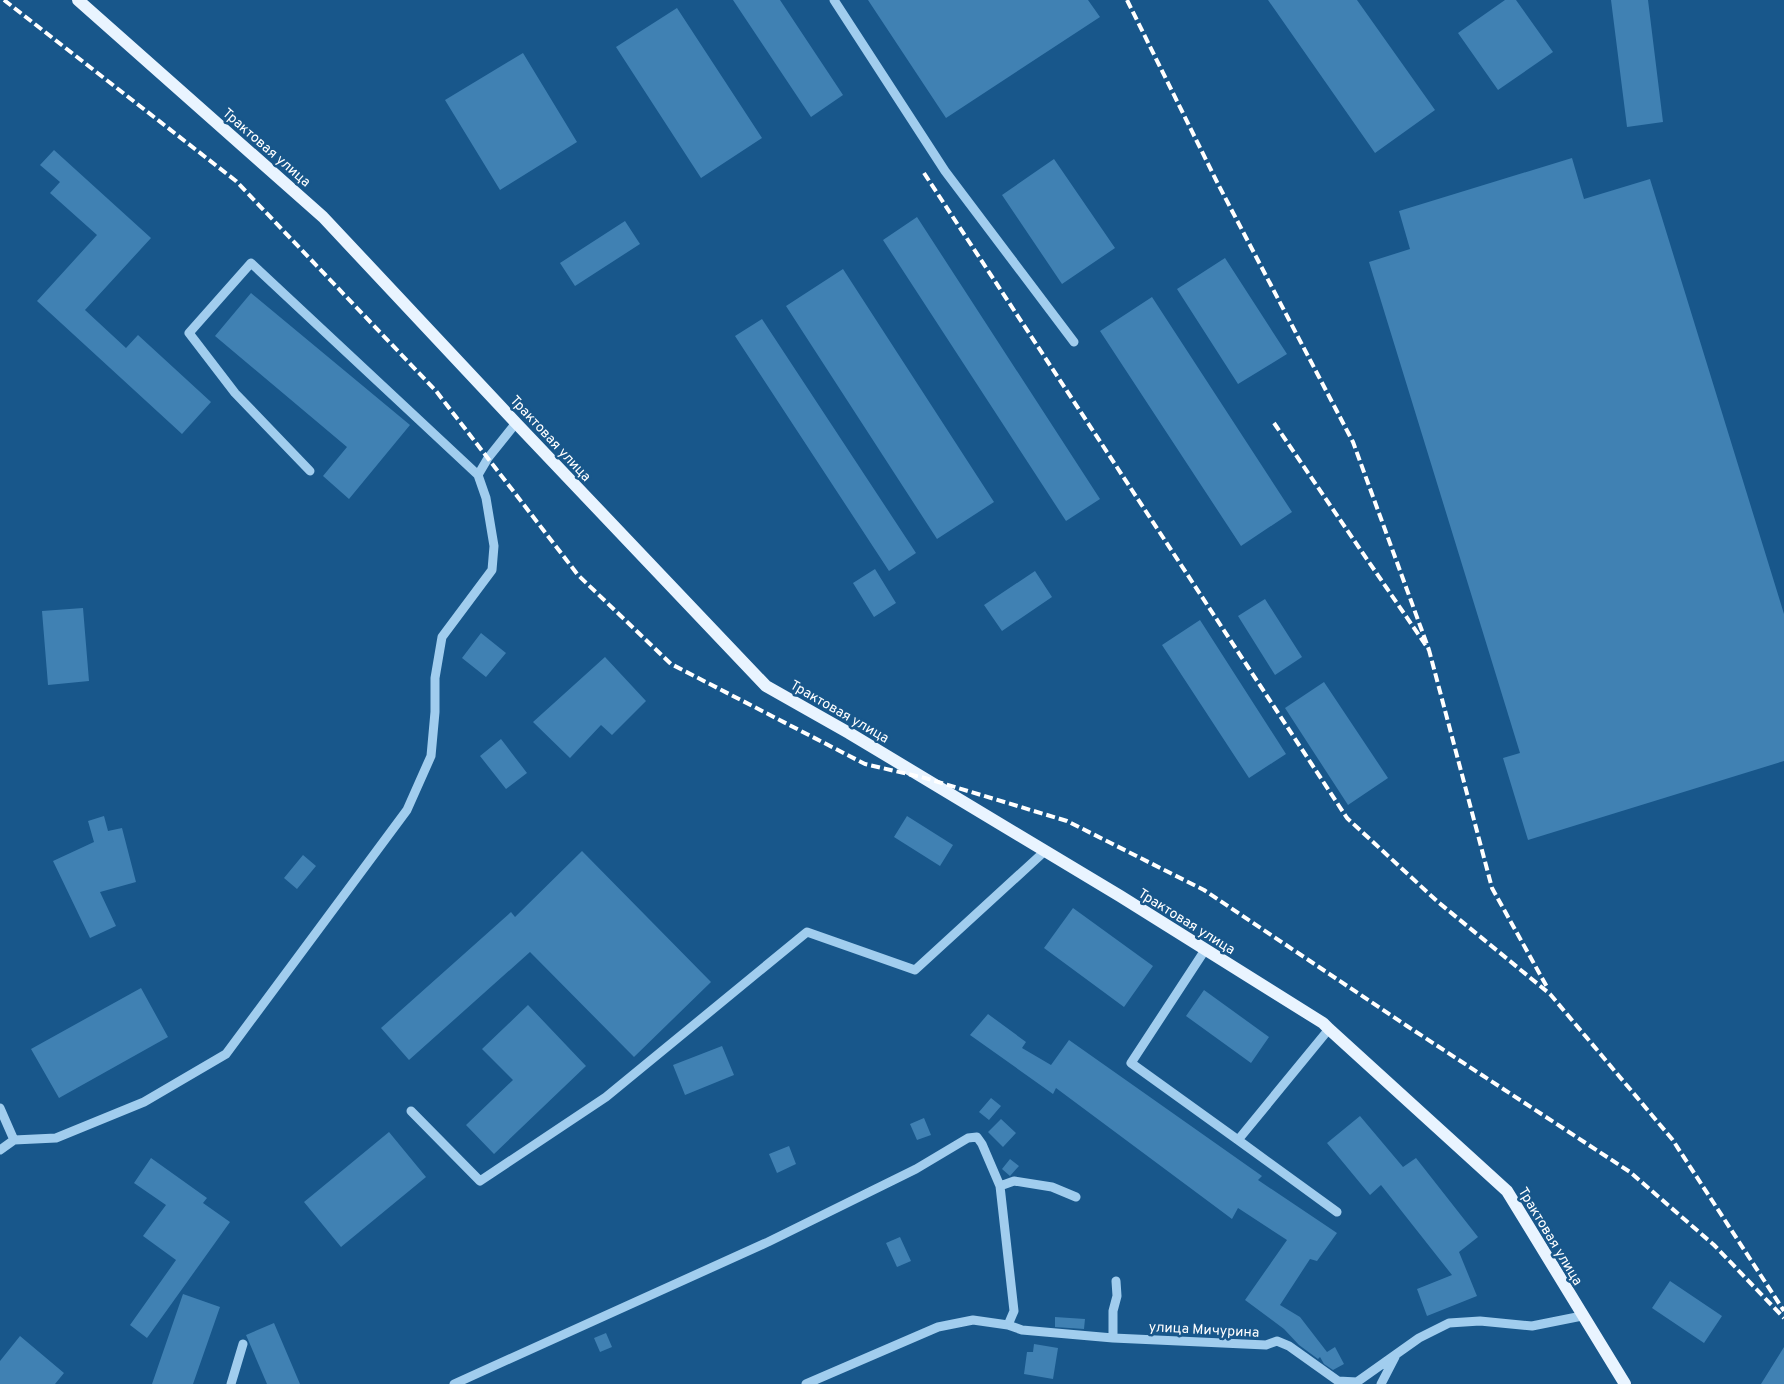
<svg xmlns="http://www.w3.org/2000/svg" width="1784" height="1384" font-family="Overpass,sans-serif">
<style>
.building{fill:#4081b3}
.lines{fill:none;stroke-linecap:round;stroke-linejoin:round}
.minor{stroke:#a1cdee;stroke-width:9}
.major{stroke:#e9f4ff;stroke-width:12}
.rail{stroke:#fff;stroke-width:4;stroke-dasharray:9 4;stroke-linecap:butt}
.labels{text-anchor:middle;stroke-width:5;stroke-linejoin:round;paint-order:stroke}
.street-label{font-size:14px;fill:#fff;stroke:#18578b}
</style>
<rect width="100%" height="100%" fill="#18578b"/>
<path class="building" d="M 733,0 L 780,0 L 843,95 L 811,117 Z
M 868,0 L 1088,0 L 1100,17 L 946,118 Z
M 1268,0 L 1357,0 L 1435,110 L 1375,153 Z
M 1505,0 L 1516,0 L 1553,52 L 1498,90 L 1458,33 Z
M 1611,0 L 1648,0 L 1663,122 L 1627,127 Z
M 677,8 L 762,138 L 701,178 L 616,47 Z
M 523,53 L 577,142 L 500,190 L 445,100 Z
M 54,150 L 151,238 L 85,310 L 126,348 L 138,335 L 211,402 L 182,434 L 37,301 L 97,235 L 50,193 L 60,182 L 40,165 Z
M 1572,158 L 1584,199 L 1650,179 L 1784,614 L 1784,761 L 1528,840 L 1503,758 L 1520,753 L 1369,262 L 1410,249 L 1399,211 Z
M 1054,159 L 1115,248 L 1062,284 L 1002,195 Z
M 917,217 L 1100,499 L 1066,521 L 883,240 Z
M 625,221 L 640,244 L 575,286 L 560,263 Z
M 1225,258 L 1287,354 L 1238,384 L 1177,289 Z
M 843,269 L 994,502 L 937,539 L 786,306 Z
M 251,293 L 410,425 L 349,499 L 323,476 L 347,447 L 215,336 Z
M 1152,297 L 1292,512 L 1241,546 L 1100,331 Z
M 762,319 L 916,553 L 889,571 L 735,336 Z
M 875,569 L 896,603 L 874,617 L 853,583 Z
M 1035,571 L 1052,597 L 1002,631 L 984,605 Z
M 1265,599 L 1302,657 L 1275,675 L 1238,616 Z
M 83,608 L 89,681 L 48,685 L 42,611 Z
M 1200,620 L 1286,754 L 1249,778 L 1162,645 Z
M 481,633 L 506,653 L 486,677 L 462,658 Z
M 605,657 L 646,701 L 612,735 L 601,725 L 570,758 L 533,722 Z
M 1324,682 L 1388,778 L 1348,805 L 1285,708 Z
M 501,739 L 527,773 L 506,789 L 480,756 Z
M 104,816 L 108,831 L 122,828 L 136,882 L 100,892 L 116,926 L 90,938 L 53,861 L 94,842 L 88,821 Z
M 907,816 L 953,845 L 940,866 L 894,837 Z
M 582,851 L 711,982 L 634,1057 L 530,952 L 409,1060 L 381,1028 L 511,912 L 515,917 Z
M 303,855 L 316,866 L 297,889 L 284,878 Z
M 1073,908 L 1153,966 L 1124,1007 L 1044,948 Z
M 141,988 L 168,1037 L 59,1098 L 31,1049 Z
M 1204,990 L 1269,1037 L 1251,1063 L 1186,1016 Z
M 528,1005 L 586,1066 L 494,1154 L 466,1125 L 513,1080 L 482,1049 Z
M 988,1014 L 1026,1042 L 1022,1048 L 1051,1065 L 1069,1040 L 1262,1176 L 1258,1180 L 1337,1233 L 1317,1261 L 1310,1259 L 1280,1305 L 1300,1317 L 1327,1352 L 1335,1347 L 1344,1364 L 1333,1370 L 1324,1364 L 1320,1357 L 1318,1359 L 1299,1345 L 1284,1329 L 1245,1300 L 1287,1240 L 1238,1208 L 1232,1219 L 1056,1088 L 1053,1094 L 970,1035 Z
M 722,1046 L 734,1075 L 685,1095 L 673,1065 Z
M 991,1098 L 1001,1106 L 989,1120 L 979,1112 Z
M 1360,1116 L 1403,1167 L 1416,1158 L 1478,1237 L 1459,1252 L 1477,1296 L 1427,1316 L 1417,1289 L 1452,1275 L 1381,1185 L 1370,1195 L 1327,1143 Z
M 924,1118 L 931,1135 L 917,1140 L 910,1124 Z
M 1001,1119 L 1016,1133 L 1003,1147 L 988,1132 Z
M 389,1132 L 426,1177 L 341,1247 L 304,1202 Z
M 789,1146 L 796,1164 L 777,1173 L 769,1154 Z
M 151,1158 L 207,1198 L 203,1203 L 230,1222 L 147,1338 L 130,1325 L 176,1260 L 143,1236 L 166,1205 L 134,1183 Z
M 1010,1159 L 1019,1166 L 1010,1176 L 1002,1169 Z
M 900,1237 L 911,1261 L 897,1267 L 886,1243 Z
M 1670,1281 L 1722,1316 L 1704,1343 L 1652,1308 Z
M 183,1294 L 220,1307 L 193,1384 L 152,1384 Z
M 1055,1317 L 1085,1319 L 1084,1329 L 1055,1327 Z
M 274,1323 L 300,1384 L 267,1384 L 246,1335 Z
M 606,1333 L 612,1347 L 600,1352 L 594,1338 Z
M 20,1336 L 64,1373 L 55,1384 L 0,1384 L 0,1361 Z
M 1034,1344 L 1058,1348 L 1053,1379 L 1024,1374 L 1027,1352 L 1033,1352 Z
M 1784,1347 L 1784,1384 L 1761,1384 Z"/>
<g class="lines">
<path class="minor" d="M 834,0 L 945,171 L 1074,342
M 310,471 L 235,393 L 189,333 L 251,263 L 478,475
M 1205,950 L 1131,1063 L 1238,1140 L 1329,1029
M 0,1108 L 14,1140
M 411,1111 L 480,1181 L 606,1097 L 807,932 L 915,970 L 1045,851
M 1238,1140 L 1337,1212
M 0,1150 L 14,1140 L 56,1138 L 144,1102 L 226,1054 L 407,810 L 431,756 L 435,712 L 435,678 L 442,637 L 492,570 L 494,546 L 486,498 L 478,475 L 488,458 L 516,423
M 1000,1186 L 1014,1181 L 1052,1187 L 1076,1197
M 1113,1338 L 1113,1311 L 1117,1296 L 1116,1281
M 231,1384 L 243,1344
M 454,1384 L 768,1242 L 916,1169 L 968,1138 L 977,1137 L 982,1144 L 1000,1186 L 1014,1311 L 1008,1325
M 806,1384 L 938,1327 L 973,1320 L 1008,1325 L 1022,1330 L 1113,1338 L 1266,1345 L 1277,1341 L 1289,1346 L 1338,1381 L 1357,1382 L 1419,1338 L 1449,1323 L 1480,1321 L 1532,1326 L 1582,1316
M 1381,1384 L 1395,1357"/>
<path class="major" d="M 78,0 L 323,217 L 516,423 L 766,686 L 849,733 L 1120,896 L 1323,1023 L 1329,1029 L 1507,1191 L 1625,1384"/>
<path class="rail" d="M 4,0 L 236,181 L 436,391 L 578,575 L 671,664 L 865,764 L 925,778 L 1067,821 L 1204,890 L 1407,1026 L 1630,1172 L 1714,1245 L 1784,1318
M 1127,0 L 1218,184 L 1353,442 L 1429,650
M 924,173 L 1347,818 L 1438,902 L 1550,994 L 1672,1139 L 1784,1311
M 1274,423 L 1429,650 L 1492,888 L 1547,987"/>
</g>
<g class="labels">
<g class="street-label">
<text transform="translate(267 147) rotate(41)" y="5">Трактовая улица</text>
<text transform="translate(551 438) rotate(47)" y="5">Трактовая улица</text>
<text transform="translate(840 711) rotate(30)" y="5">Трактовая улица</text>
<text transform="translate(1187 921) rotate(32)" y="5">Трактовая улица</text>
<text transform="translate(1551 1236) rotate(59)" y="5">Трактовая улица</text>
<text transform="translate(1204 1329) rotate(3)" y="5">улица Мичурина</text>
</g>
</g>
</svg>
